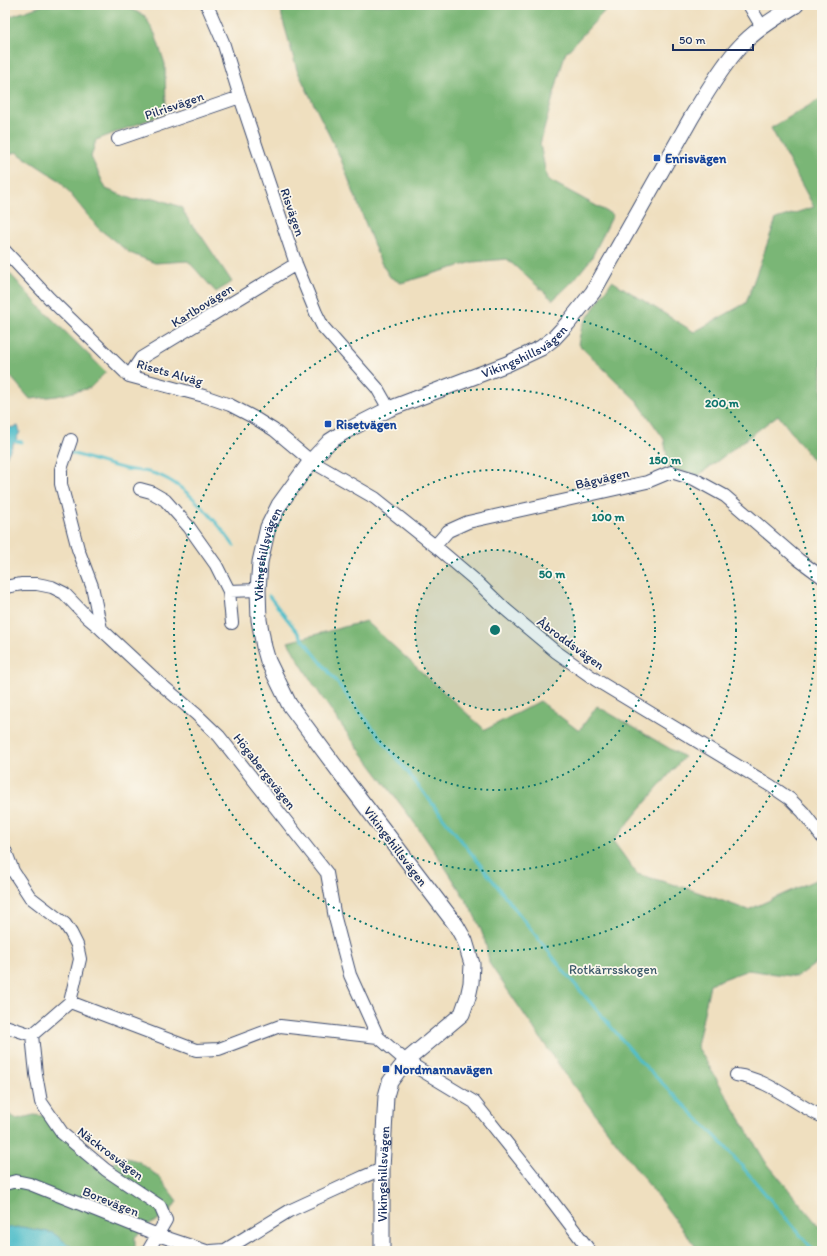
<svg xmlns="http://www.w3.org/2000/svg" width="827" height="1256" font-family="Itim,sans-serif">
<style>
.forest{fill:#7ab676;stroke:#4a726a}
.water{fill:#50bdc9;stroke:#367694}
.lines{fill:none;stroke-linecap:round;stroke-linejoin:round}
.stream{stroke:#50bdc9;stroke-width:3}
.minor-casing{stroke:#3b496d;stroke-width:14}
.tertiary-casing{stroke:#3b496d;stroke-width:17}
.minor{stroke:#fff;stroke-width:12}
.tertiary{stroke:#fff;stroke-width:15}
.ring{fill:none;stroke:#0f766e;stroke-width:2;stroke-dasharray:2 4}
.transit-dot{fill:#1a4fb4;stroke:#fbf7ec;stroke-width:1.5}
.labels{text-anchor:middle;stroke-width:3.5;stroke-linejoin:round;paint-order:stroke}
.street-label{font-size:13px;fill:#1b2f5e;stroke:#fbf7ec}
.transit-label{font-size:13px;font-weight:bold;fill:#164399;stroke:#fbf7ec;text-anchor:start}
.park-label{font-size:13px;fill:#3a5869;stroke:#fbf7ec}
.centre{fill:#0f766e;stroke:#fbf7ec;stroke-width:2}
.ring-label{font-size:12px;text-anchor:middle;font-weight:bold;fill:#0f766e;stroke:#fbf7ec;stroke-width:3.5;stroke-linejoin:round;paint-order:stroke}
</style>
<rect width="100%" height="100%" fill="#fbf7ec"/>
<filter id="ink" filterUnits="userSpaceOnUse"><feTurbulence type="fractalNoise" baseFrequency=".025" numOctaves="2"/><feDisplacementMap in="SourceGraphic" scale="8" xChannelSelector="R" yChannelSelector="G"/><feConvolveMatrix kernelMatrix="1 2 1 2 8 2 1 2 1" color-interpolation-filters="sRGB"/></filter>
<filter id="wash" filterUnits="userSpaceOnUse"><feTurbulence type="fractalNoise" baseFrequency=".012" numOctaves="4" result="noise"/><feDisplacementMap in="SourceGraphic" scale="16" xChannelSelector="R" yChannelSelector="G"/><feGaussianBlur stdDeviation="0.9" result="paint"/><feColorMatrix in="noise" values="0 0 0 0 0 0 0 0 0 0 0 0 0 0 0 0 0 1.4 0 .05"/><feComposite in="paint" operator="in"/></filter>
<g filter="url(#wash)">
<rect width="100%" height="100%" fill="#efdfbf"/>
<path class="forest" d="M 44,5 L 113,5 L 127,7 L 145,16 L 155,34 L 165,64 L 166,113 L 96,140 L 91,157 L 106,189 L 134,200 L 155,198 L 181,207 L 190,223 L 200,234 L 232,282 L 216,292 L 188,261 L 155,263 L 130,253 L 98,228 L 59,180 L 16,152 L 5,155 L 5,18 Z
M 281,5 L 610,5 L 565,54 L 540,144 L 547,179 L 613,215 L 591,259 L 573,281 L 553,300 L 507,259 L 473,262 L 401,283 L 390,277 L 380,261 L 340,157 L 297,70 L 282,17 Z
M 822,98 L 822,472 L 778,415 L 699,475 L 669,468 L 664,439 L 637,401 L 578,344 L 582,326 L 612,281 L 694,332 L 746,303 L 776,219 L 814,207 L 771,128 Z
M 5,268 L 37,304 L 106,372 L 90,388 L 57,396 L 30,399 L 5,370 Z
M 366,621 L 485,730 L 540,701 L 579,731 L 597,706 L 684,757 L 613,841 L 637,874 L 686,888 L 748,910 L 822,877 L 822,959 L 797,977 L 748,970 L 710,984 L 697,1046 L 765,1161 L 822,1230 L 822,1251 L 699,1251 L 570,1081 L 489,963 C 486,931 471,908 454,881 C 434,849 412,819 389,789 C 353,742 317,694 288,642 Z
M 5,1112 L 17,1119 L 34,1115 L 44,1116 L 100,1171 L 123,1157 L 138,1161 L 159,1177 L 177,1201 L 168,1215 L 150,1224 L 135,1237 L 135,1251 L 5,1251 Z"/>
<path class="water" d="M 5,422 L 9,428 L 18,426 L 20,432 L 5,459 Z
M 22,1227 L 53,1233 L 77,1251 L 5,1251 L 5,1228 Z"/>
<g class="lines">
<path class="stream" d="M 15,441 L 22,442
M 71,453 C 88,458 105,464 122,468 C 132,471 142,470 152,473 C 182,480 217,521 234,546
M 269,596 L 567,975 L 641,1062 L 723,1144 L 814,1251"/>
</g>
</g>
<g filter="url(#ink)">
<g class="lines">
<defs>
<path id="minor" d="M 207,5 L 223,42 L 240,97 L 296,264 L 316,313 L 323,327 L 377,388 L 389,409
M 749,5 L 762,27
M 118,139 L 240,97
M 5,251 L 49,298 L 129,376 L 204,396 L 230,405 L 253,417 L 274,430 L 311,461 L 375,498 L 435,546 L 475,580 L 505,609 L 555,651 L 596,680 L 771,786 L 790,799 L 803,812 L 822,837
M 129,376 L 141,358 L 296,264
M 71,440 L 61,469 L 61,484 L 78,549 L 92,586 L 101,629
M 140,489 L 151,492 L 165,500 L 189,527 L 216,565 L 229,591
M 435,546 L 448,531 L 468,522 L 647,482 L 671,472 L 694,479 L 725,496 L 799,560 L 822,577
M 5,587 L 22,584 L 37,584 L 52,587 L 64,593 L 88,618 L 101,629 L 157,681 L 196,714 L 219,736 L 327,873 L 335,918 L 350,975 L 378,1037 L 406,1061 L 474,1102 L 534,1177 L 590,1251
M 232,623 L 229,591 L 258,590
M 5,850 L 13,871 L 30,897 L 65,924 L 71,933 L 77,945 L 80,959 L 70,1002 L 32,1035 L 36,1074 L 41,1102 L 63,1134 L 106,1170 L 160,1206 L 166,1220 L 148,1251
M 70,1002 L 196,1050 L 219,1049 L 280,1026 L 378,1037
M 5,1026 L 32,1035
M 736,1075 C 768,1079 793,1103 821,1116
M 5,1184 L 16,1181 L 30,1184 L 158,1235 L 206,1251
M 211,1251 L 225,1250 L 289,1211 L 363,1177 L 382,1169"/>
<g id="tertiary">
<path id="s1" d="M 382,1251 L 382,1169 L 386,1096 L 390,1082 L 398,1071 L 406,1061 L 462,1014 L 468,997 L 471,983 L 472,964 L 465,941 L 456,925 L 344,778 L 289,704 L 268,661 L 264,647 L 259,620 L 258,590 L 260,562 L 268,527 L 279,505 L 311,461 L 330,441 L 344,432 L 389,409 L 507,364 L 541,348 L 554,338 L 568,323 L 593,292 L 690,120 C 704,97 718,72 736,51 C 752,32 775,18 796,5"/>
</g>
</defs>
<use href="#minor" class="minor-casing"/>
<use href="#tertiary" class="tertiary-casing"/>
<use href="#minor" class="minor"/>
<use href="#tertiary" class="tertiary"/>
</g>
</g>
<circle cx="495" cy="630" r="80" fill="#0f766e" fill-opacity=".12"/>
<g class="ring">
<circle cx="495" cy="630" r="80"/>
<circle cx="495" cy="630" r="160"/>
<circle cx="495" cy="630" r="241"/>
<circle cx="495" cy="630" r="321"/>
</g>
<g class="transit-dot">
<rect x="653" y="154" width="8" height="8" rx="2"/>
<rect x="324" y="420" width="8" height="8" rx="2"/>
<rect x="382" y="1065" width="8" height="8" rx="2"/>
</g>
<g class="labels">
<g class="street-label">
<text transform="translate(174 105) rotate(-19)" y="5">Pilrisvägen</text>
<text transform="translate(293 212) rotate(71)" y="5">Risvägen</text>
<text transform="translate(202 305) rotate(-32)" y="5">Karlbovägen</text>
<text dy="5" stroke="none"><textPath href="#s1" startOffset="1145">Vikingshillsvägen</textPath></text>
<text transform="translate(170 372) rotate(16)" y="5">Risets Alväg</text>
<text transform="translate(602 478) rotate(-13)" y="5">Bågvägen</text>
<text dy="5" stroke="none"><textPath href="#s1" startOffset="797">Vikingshillsvägen</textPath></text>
<text transform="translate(571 643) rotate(36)" y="5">Åbroddsvägen</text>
<text transform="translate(265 771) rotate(52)" y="5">Högabergsvägen</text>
<text transform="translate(396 846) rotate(53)" y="5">Vikingshillsvägen</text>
<text transform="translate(111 1153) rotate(37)" y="5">Näckrosvägen</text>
<text dy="5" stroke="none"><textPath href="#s1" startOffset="77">Vikingshillsvägen</textPath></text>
<text transform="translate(111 1201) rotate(22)" y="5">Borevägen</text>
</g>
<g class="transit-label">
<text x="665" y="163">Enrisvägen</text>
<text x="336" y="429">Risetvägen</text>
<text x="394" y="1074">Nordmannavägen</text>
</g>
<g class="park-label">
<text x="613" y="974">Rotkärrsskogen</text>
</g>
</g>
<circle cx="495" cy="630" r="6" class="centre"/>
<g class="ring-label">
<text x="722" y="407">200 m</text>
<text x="665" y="464">150 m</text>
<text x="608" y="521">100 m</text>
<text x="552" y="578">50 m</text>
</g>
<rect width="827" height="1256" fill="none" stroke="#fbf7ec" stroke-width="20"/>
<path d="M673 44v6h80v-6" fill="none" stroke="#1b2f5e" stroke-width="2"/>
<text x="679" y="44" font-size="12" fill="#1b2f5e" stroke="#fbf7ec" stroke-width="3" paint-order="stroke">50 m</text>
</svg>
